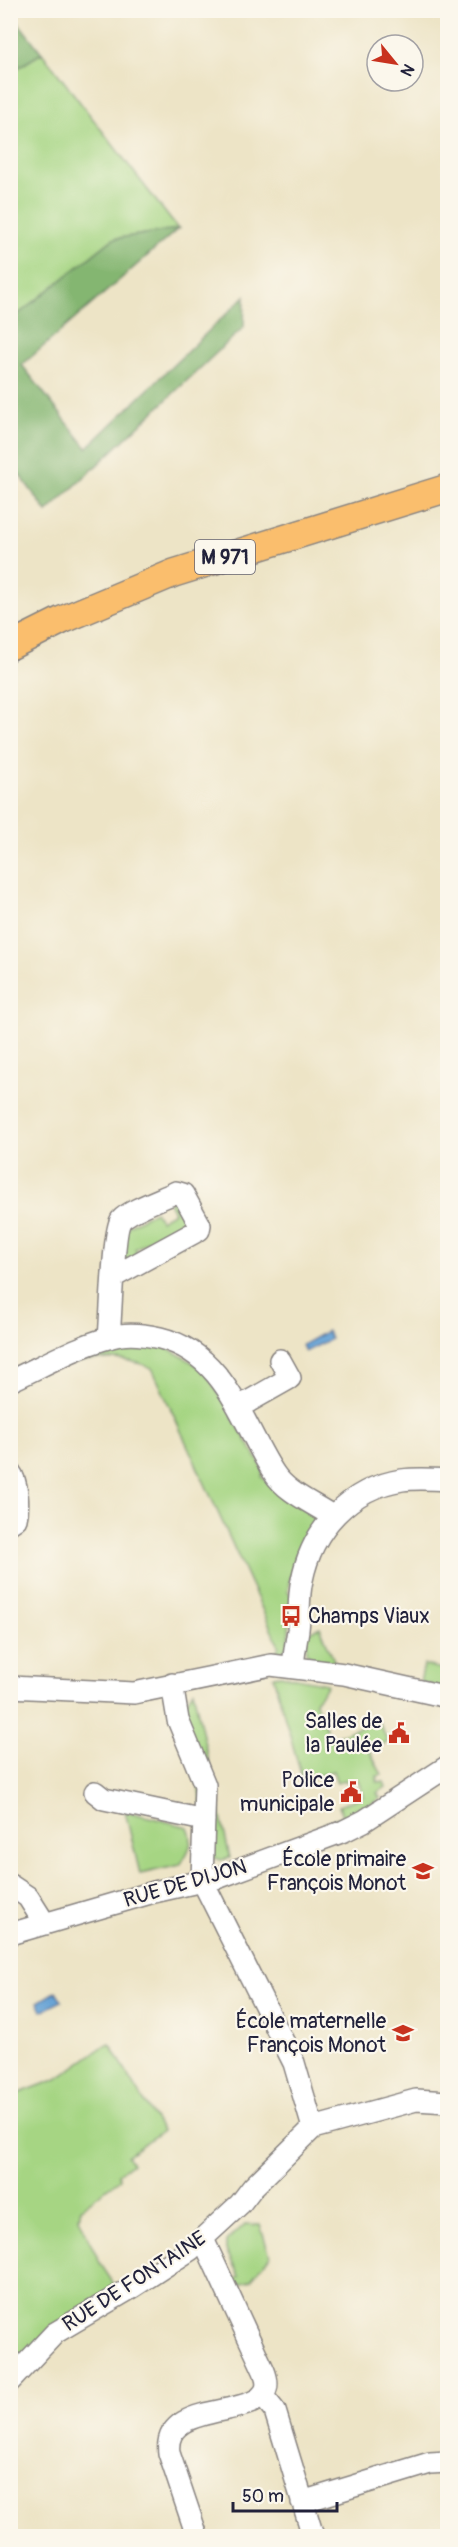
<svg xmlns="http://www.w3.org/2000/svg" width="458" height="2547" font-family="Pangolin,sans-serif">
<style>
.green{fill:#a6d583;stroke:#647c5f;stroke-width:1.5}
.forest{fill:#84b671;stroke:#536c56;stroke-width:1.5}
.water{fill:#63a0d4;stroke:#426188;stroke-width:1.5}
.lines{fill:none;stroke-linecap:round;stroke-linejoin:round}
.minor-casing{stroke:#888380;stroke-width:24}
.major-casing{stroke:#888380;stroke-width:30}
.minor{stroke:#fff;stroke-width:21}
.major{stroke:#fabe6d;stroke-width:27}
.labels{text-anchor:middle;stroke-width:4.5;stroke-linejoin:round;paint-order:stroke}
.shield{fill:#fbf7ec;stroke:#636270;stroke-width:1.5}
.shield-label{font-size:20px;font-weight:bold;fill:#22223b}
.poi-label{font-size:21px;fill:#22223b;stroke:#fbf7ec;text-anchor:end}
.street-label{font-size:21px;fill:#22223b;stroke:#fbf7ec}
</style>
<rect width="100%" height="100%" fill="#fbf7ec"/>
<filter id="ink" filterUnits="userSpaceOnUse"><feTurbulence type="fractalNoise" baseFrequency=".0167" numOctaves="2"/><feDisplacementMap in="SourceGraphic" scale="12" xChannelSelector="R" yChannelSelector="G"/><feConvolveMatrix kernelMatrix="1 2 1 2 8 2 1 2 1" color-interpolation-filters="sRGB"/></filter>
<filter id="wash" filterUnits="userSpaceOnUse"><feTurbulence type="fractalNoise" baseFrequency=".008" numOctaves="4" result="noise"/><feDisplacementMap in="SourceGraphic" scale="24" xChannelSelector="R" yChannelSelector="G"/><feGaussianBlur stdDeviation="1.35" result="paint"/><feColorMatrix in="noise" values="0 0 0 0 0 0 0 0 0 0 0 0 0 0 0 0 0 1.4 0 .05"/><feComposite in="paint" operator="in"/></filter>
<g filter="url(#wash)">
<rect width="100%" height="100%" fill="#ede4c6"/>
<path class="green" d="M 42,53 L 178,229 L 113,239 L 11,320 L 11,72 Z
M 175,1199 L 191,1228 L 153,1250 L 148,1241 L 135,1249 L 140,1257 L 123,1262 L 123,1229 L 155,1211 L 160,1220 L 174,1212 L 169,1202 Z
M 123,1342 L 164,1346 L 204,1369 L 264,1470 L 262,1477 L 284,1499 L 290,1498 L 317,1515 L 318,1520 L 301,1552 L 296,1555 L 289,1583 L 288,1592 L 292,1595 L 288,1644 L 282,1652 L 275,1654 L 279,1646 L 152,1368 C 125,1356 98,1357 70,1364 L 90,1350 Z
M 320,1627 L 335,1663 L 312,1658 L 307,1653 L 306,1634 Z
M 424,1665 L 447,1670 L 447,1689 L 420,1682 Z
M 281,1675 L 327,1684 L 326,1688 L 315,1701 L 331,1739 L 378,1720 L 388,1742 L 369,1750 L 382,1775 L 377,1776 L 377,1782 L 384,1782 L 386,1787 L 377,1793 L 380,1798 L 349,1819 L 325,1825 L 324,1823 L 342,1816 L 339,1806 L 363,1796 L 358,1780 L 347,1783 L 346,1780 L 337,1783 L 333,1771 L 303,1781 L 273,1676 Z
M 193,1690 L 230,1858 L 221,1860 L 211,1857 L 184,1706 Z
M 125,1811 L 188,1827 C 195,1842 188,1853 180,1865 L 140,1874 Z
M 110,2044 L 162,2131 L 127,2156 L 132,2163 L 118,2174 L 120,2179 L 81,2208 L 79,2218 L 100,2263 L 118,2290 L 10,2374 L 10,2083 L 17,2094 L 57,2079 L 101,2048 Z
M 245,2224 L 260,2225 L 270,2256 L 251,2280 L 233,2288 L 230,2282 L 239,2276 L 226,2250 L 226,2242 Z"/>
<path class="forest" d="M 10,12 L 42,53 L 11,72 L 10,72 Z
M 178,229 L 22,365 L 87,448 L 245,296 L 244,327 L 47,512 L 11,463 L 11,320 L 113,239 Z"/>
<path class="water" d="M 327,1331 L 331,1339 L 305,1352 L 302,1345 Z
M 56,1991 L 62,2001 L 42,2011 L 38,2002 Z"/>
</g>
<g filter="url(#ink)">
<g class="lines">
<defs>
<path id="minor" d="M 109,1338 C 111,1319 113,1231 121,1220 C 130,1210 162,1199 176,1192 L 183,1194 L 200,1225 L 199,1230 L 113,1277
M 10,1381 C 45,1365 82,1343 120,1335 C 133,1333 147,1335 160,1338 C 226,1354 242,1424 274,1473 C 287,1493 313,1503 332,1516
M 239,1407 L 290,1378 L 280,1360
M 10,1472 C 18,1482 19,1507 16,1519 L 10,1523
M 293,1667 C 294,1654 296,1643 298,1630 C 300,1614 298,1596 302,1580 C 312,1529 350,1488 402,1480 C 417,1478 432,1479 448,1480
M 172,1684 L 178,1720 L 205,1785 L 202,1880 L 294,2063 L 313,2128
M 10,1687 L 134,1693 L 271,1665 L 344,1674 L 448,1697
M 95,1792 L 104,1799 L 204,1820
M 10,1885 L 28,1897 L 45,1924
M 10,1934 L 154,1892 L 220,1877 L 344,1831 L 364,1821 L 448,1766
M 10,2381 L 55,2333 L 133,2287 L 190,2250 L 240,2204 L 253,2187 L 313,2128 L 416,2100 L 448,2102
M 262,2395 L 275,2411 L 313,2536
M 302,2502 L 430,2463 L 448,2462
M 197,2536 L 169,2453 C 161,2391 287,2428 264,2371 L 203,2239"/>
<path id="major" d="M 10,646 L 62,620 L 174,573 L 448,488"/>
</defs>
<use href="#minor" class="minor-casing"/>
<use href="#major" class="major-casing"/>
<use href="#minor" class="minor"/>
<use href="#major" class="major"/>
</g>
</g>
<defs>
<symbol id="bus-bare" viewBox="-9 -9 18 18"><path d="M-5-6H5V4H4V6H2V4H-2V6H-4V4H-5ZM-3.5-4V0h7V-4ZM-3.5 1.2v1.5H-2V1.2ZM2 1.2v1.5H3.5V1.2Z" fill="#c8321e" stroke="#fbf7ec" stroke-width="2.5" paint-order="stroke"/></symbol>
<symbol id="civic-bare" viewBox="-9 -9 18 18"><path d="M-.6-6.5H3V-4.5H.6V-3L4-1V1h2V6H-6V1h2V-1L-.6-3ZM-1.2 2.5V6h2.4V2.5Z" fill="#c8321e" stroke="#fbf7ec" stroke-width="2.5" paint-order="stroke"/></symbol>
<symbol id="school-bare" viewBox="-9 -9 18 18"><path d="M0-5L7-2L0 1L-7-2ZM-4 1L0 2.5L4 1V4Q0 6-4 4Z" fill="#c8321e" stroke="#fbf7ec" stroke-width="2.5" paint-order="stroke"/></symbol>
</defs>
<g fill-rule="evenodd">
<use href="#bus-bare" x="276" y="1601" width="30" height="30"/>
<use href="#civic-bare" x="384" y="1718" width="30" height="30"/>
<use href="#civic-bare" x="336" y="1777" width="30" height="30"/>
<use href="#school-bare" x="408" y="1856" width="30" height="30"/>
<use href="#school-bare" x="388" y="2018" width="30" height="30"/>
</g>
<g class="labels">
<rect class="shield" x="195" y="540" width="60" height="34" rx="4.5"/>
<g class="shield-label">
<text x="225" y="564">M 971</text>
</g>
<g class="poi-label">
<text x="308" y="1623" text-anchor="start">Champs Viaux</text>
<text x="382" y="1728">Salles de<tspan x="382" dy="24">la Paulée</tspan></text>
<text x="334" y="1787">Police<tspan x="334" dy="24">municipale</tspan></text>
<text x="406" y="1866">École primaire<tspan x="406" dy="24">François Monot</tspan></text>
<text x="386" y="2028">École maternelle<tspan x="386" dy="24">François Monot</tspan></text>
</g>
<g class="street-label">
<text transform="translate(185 1883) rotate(-16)" y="7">RUE DE DIJON</text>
<text transform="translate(134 2281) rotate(-33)" y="7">RUE DE FONTAINE</text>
</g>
</g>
<rect width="458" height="2547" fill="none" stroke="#fbf7ec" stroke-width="36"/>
<g transform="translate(395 63) rotate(120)"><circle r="28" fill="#fbf7ec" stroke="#a4a2a5" stroke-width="1.5"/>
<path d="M0-4.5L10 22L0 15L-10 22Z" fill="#c8321e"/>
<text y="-9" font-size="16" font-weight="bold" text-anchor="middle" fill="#22223b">N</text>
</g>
<path d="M233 2502v9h104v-9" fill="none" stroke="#22223b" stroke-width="3"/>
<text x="242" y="2502" font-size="18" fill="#22223b" stroke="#fbf7ec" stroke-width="4.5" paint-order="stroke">50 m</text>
</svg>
